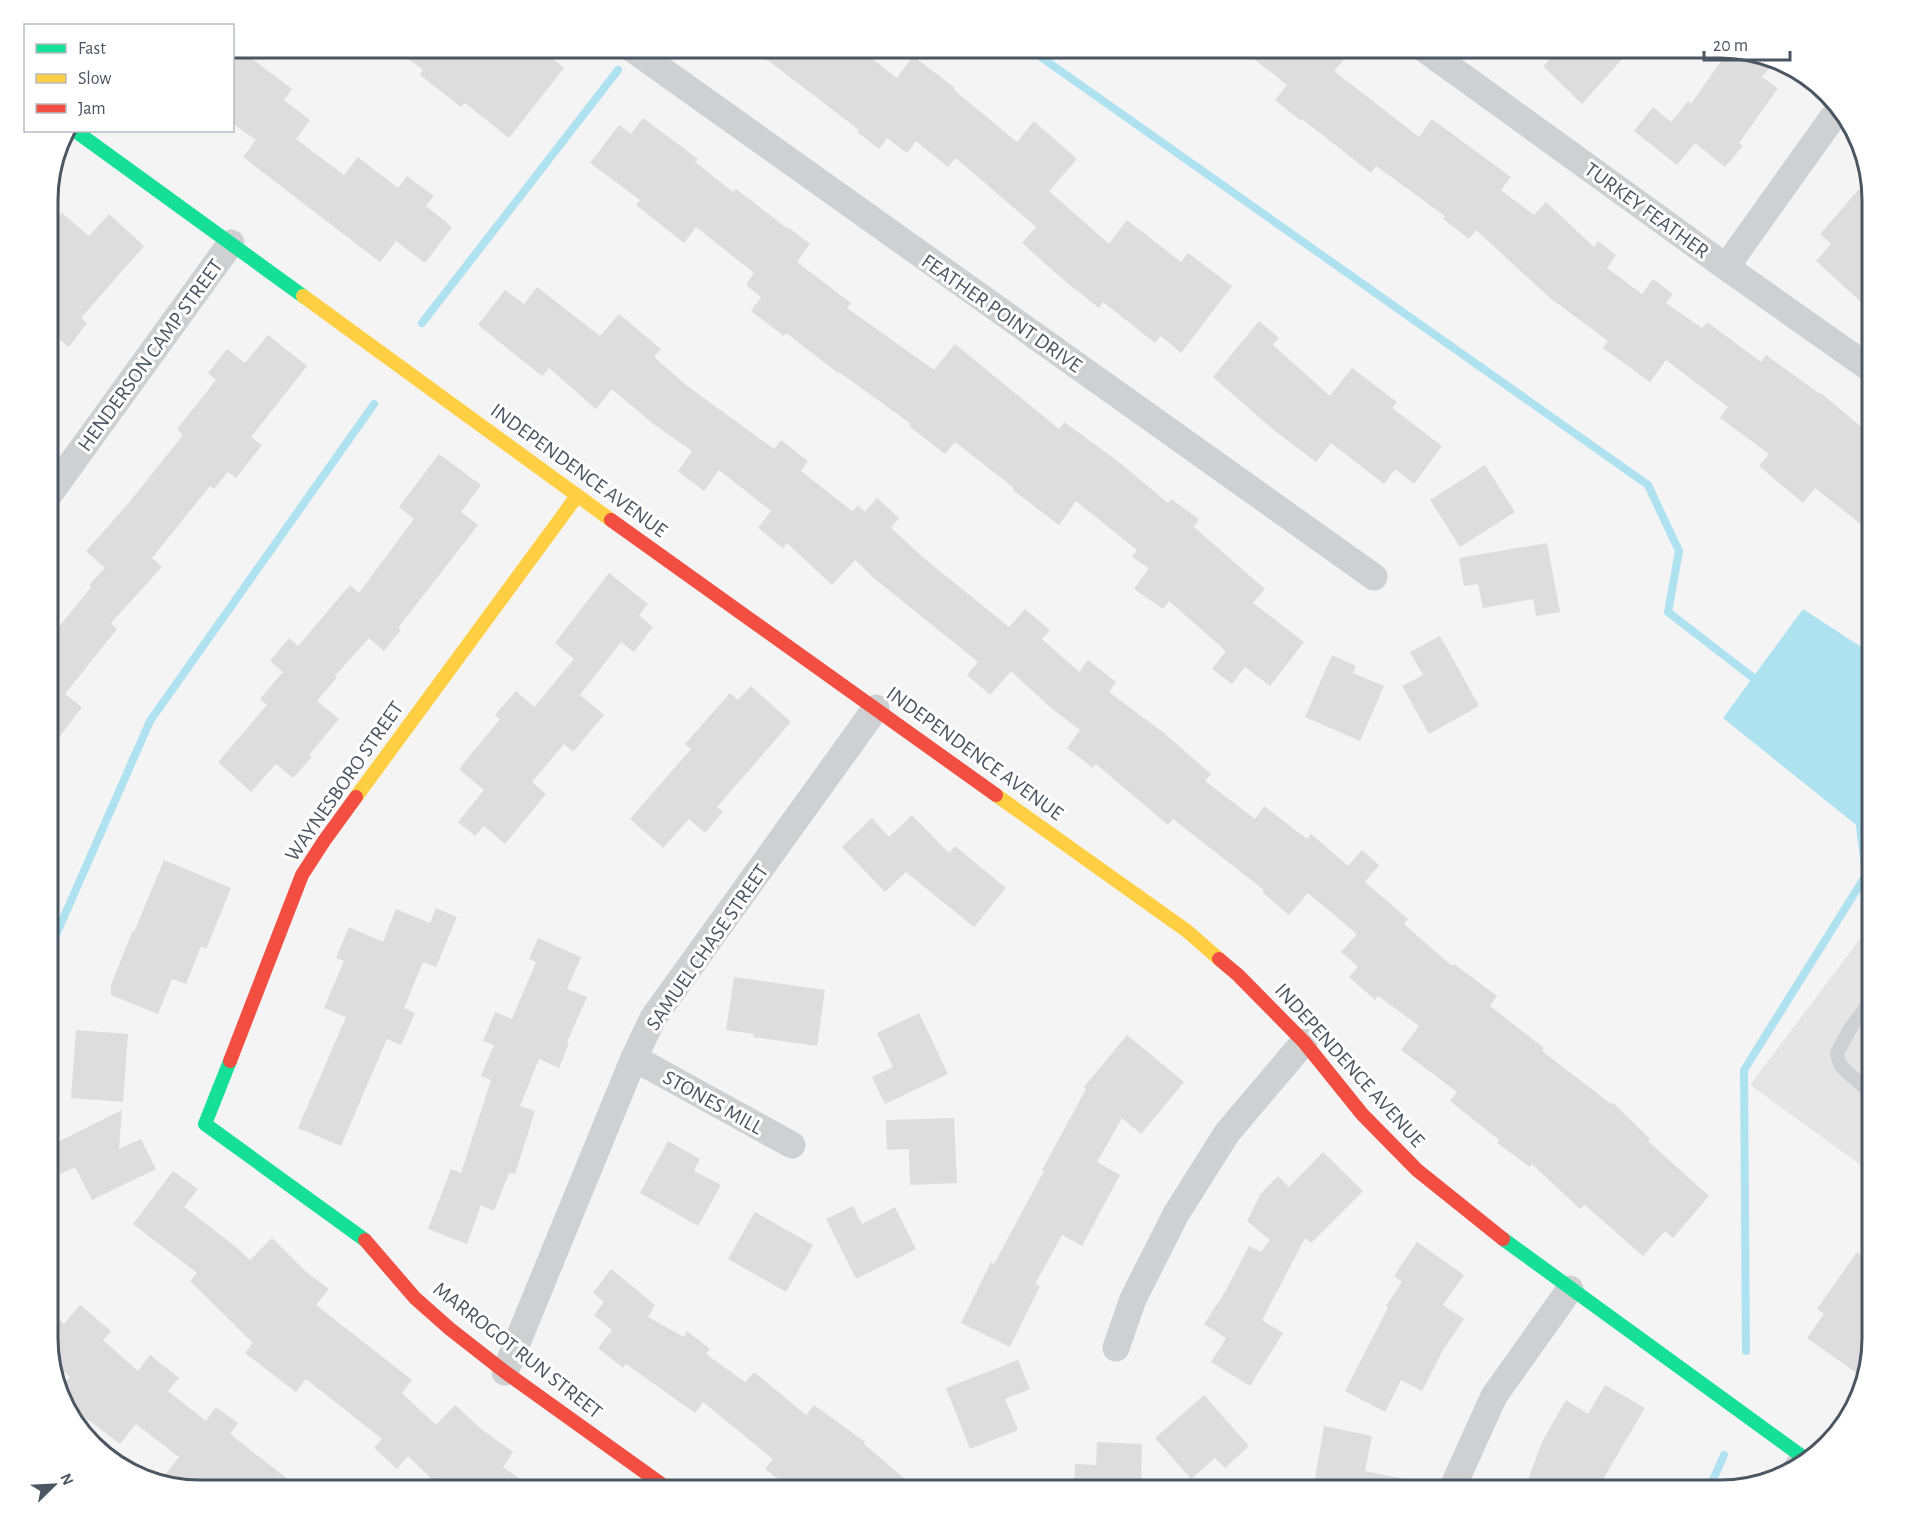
<svg xmlns="http://www.w3.org/2000/svg" width="1920" height="1539" font-family="'Alegreya Sans',sans-serif">
<style>
.education{fill:#e6e5e6}
.water{fill:#aee2f0}
.lines{fill:none;stroke-linecap:round;stroke-linejoin:round}
.stream{stroke:#aee2f0;stroke-width:8}
.building{fill:#ddddde}
.lane{stroke:#ced0d2;stroke-width:14}
.street{stroke:#ced0d2;stroke-width:27}
.fast{stroke:#16e098;stroke-width:14}
.slow{stroke:#ffcf43;stroke-width:14}
.jam{stroke:#f24e42;stroke-width:14}
.labels{text-anchor:middle;stroke-width:6;stroke-linejoin:round;paint-order:stroke}
.street-label{font-size:21px;fill:#4a5661;stroke:#fff}
.rim{fill:none;stroke:#4a5661;stroke-width:3}
</style>
<rect width="100%" height="100%" fill="#f4f4f4"/>
<path class="education" d="M 1872,923 L 1872,1173 L 1750,1085 Z"/>
<path class="water" d="M 1803,609 L 1872,654 L 1872,814 L 1860,828 L 1723,718 Z"/>
<g class="lines">
<path class="stream" d="M 1028,48 L 1648,485 L 1679,551 L 1668,612 L 1760,683
M 422,323 L 618,70
M 48,953 L 150,721 L 374,404
M 1746,1351 L 1744,1070 L 1866,875 L 1859,817
M 1708,1491 L 1724,1455"/>
</g>
<path class="building" d="M 232,48 L 238,48 L 292,89 L 284,100 L 310,120 L 296,139 L 344,175 L 358,157 L 398,188 L 407,176 L 434,196 L 426,206 L 452,227 L 425,263 L 396,241 L 380,262 L 243,157 L 256,140 L 232,123 Z
M 393,48 L 540,48 L 564,68 L 509,138 L 465,103 L 461,107 L 420,75 L 423,70 Z
M 752,48 L 858,48 L 897,78 L 913,56 L 955,88 L 954,90 L 1017,142 L 1034,121 L 1077,159 L 1049,191 L 1109,244 L 1127,220 L 1181,262 L 1188,253 L 1232,286 L 1181,353 L 1161,336 L 1155,343 L 1103,302 L 1099,308 L 1066,282 L 1022,243 L 1036,227 L 956,158 L 948,167 L 916,141 L 907,153 L 887,138 L 879,149 L 857,132 L 859,130 Z
M 1240,48 L 1332,48 L 1345,58 L 1334,71 L 1419,137 L 1432,119 L 1511,177 L 1501,190 L 1534,215 L 1546,202 L 1594,247 L 1598,241 L 1616,255 L 1607,268 L 1642,294 L 1653,279 L 1673,294 L 1666,303 L 1702,328 L 1707,322 L 1761,362 L 1766,355 L 1820,394 L 1821,393 L 1872,436 L 1872,533 L 1815,488 L 1803,503 L 1759,466 L 1769,454 L 1720,418 L 1728,407 L 1666,360 L 1650,382 L 1603,348 L 1608,341 L 1550,298 L 1476,230 L 1469,239 L 1443,219 L 1445,216 L 1376,166 L 1371,173 L 1302,119 L 1301,121 L 1275,100 L 1287,85 Z
M 1561,48 L 1632,48 L 1582,104 L 1543,66 Z
M 1729,50 L 1769,56 L 1776,61 L 1762,77 L 1778,88 L 1739,143 L 1743,146 L 1725,167 L 1695,143 L 1677,165 L 1634,131 L 1653,107 L 1671,122 L 1688,101 L 1691,104 Z
M 643,118 L 698,159 L 695,162 L 733,192 L 736,189 L 788,229 L 789,228 L 810,244 L 797,262 L 851,303 L 847,308 L 934,370 L 955,344 L 1059,429 L 1064,422 L 1119,462 L 1168,503 L 1171,499 L 1199,519 L 1194,527 L 1265,589 L 1253,603 L 1304,642 L 1270,686 L 1245,667 L 1232,684 L 1212,669 L 1226,651 L 1169,601 L 1163,609 L 1134,589 L 1149,568 L 1132,557 L 1137,550 L 1076,501 L 1059,525 L 1013,490 L 1014,488 L 955,442 L 945,454 L 909,426 L 911,424 L 839,372 L 838,373 L 786,333 L 784,336 L 751,311 L 761,297 L 746,285 L 754,273 L 696,227 L 684,243 L 636,205 L 640,200 L 590,163 L 619,125 L 631,134 Z
M 1867,180 L 1872,201 L 1872,312 L 1816,261 L 1831,244 L 1820,234 Z
M 62,213 L 89,236 L 109,214 L 144,246 L 81,318 L 87,323 L 69,347 L 48,331 L 48,228 Z
M 537,287 L 600,336 L 619,314 L 661,349 L 654,357 L 686,385 L 774,449 L 781,440 L 808,461 L 801,471 L 852,511 L 858,505 L 865,512 L 877,498 L 899,518 L 891,528 L 925,559 L 1009,627 L 1025,609 L 1050,630 L 1042,639 L 1079,672 L 1088,660 L 1116,682 L 1109,692 L 1164,733 L 1211,774 L 1205,781 L 1255,819 L 1264,806 L 1307,839 L 1311,834 L 1348,866 L 1362,850 L 1379,865 L 1365,882 L 1408,919 L 1404,924 L 1452,966 L 1454,964 L 1497,996 L 1490,1006 L 1544,1048 L 1542,1051 L 1611,1104 L 1613,1103 L 1650,1139 L 1648,1141 L 1709,1196 L 1673,1238 L 1665,1231 L 1643,1256 L 1585,1205 L 1580,1209 L 1532,1164 L 1530,1167 L 1497,1143 L 1499,1140 L 1450,1101 L 1457,1092 L 1401,1050 L 1419,1026 L 1378,996 L 1375,1000 L 1349,977 L 1358,967 L 1341,952 L 1357,934 L 1308,893 L 1289,915 L 1262,892 L 1264,890 L 1173,819 L 1168,825 L 1096,764 L 1093,768 L 1067,748 L 1080,730 L 1051,708 L 1011,671 L 990,695 L 967,675 L 978,662 L 875,579 L 855,560 L 832,585 L 787,543 L 783,548 L 758,528 L 771,511 L 719,470 L 704,491 L 678,471 L 692,451 L 652,423 L 612,389 L 596,409 L 549,368 L 542,376 L 478,325 L 505,290 L 524,304 Z
M 1259,321 L 1279,338 L 1273,345 L 1330,396 L 1352,368 L 1397,402 L 1392,408 L 1442,446 L 1414,484 L 1395,469 L 1384,484 L 1331,443 L 1316,462 L 1275,431 L 1213,377 Z
M 268,335 L 307,366 L 251,437 L 262,445 L 236,478 L 228,472 L 214,489 L 210,486 L 152,558 L 162,567 L 111,623 L 117,629 L 65,694 L 82,707 L 48,752 L 48,620 L 58,628 L 91,587 L 89,585 L 105,568 L 86,551 L 127,505 L 183,435 L 177,429 L 216,380 L 208,373 L 227,349 L 245,363 Z
M 439,454 L 481,485 L 461,512 L 478,525 L 398,628 L 401,630 L 384,651 L 369,638 L 335,676 L 337,677 L 317,701 L 339,719 L 309,755 L 312,757 L 293,778 L 276,764 L 251,792 L 218,762 L 267,705 L 260,699 L 283,672 L 270,661 L 289,638 L 298,646 L 350,585 L 359,593 L 414,519 L 399,507 Z
M 1485,465 L 1515,512 L 1460,547 L 1430,500 Z
M 1547,543 L 1560,612 L 1536,616 L 1533,599 L 1483,608 L 1478,584 L 1464,586 L 1459,558 Z
M 609,573 L 648,604 L 639,615 L 653,627 L 634,652 L 621,642 L 580,695 L 604,715 L 573,752 L 564,744 L 532,782 L 546,794 L 505,844 L 484,826 L 475,836 L 458,822 L 484,790 L 459,769 L 500,719 L 495,715 L 516,691 L 534,707 L 574,659 L 555,643 Z
M 1440,636 L 1479,706 L 1429,734 L 1402,686 L 1423,675 L 1410,652 Z
M 1332,655 L 1356,666 L 1353,673 L 1384,686 L 1360,741 L 1305,717 Z
M 751,686 L 791,722 L 717,807 L 723,812 L 705,833 L 689,819 L 663,848 L 630,819 L 691,749 L 685,744 L 730,693 L 738,700 Z
M 912,815 L 949,853 L 955,846 L 1006,888 L 974,927 L 906,872 L 885,892 L 842,847 L 872,818 L 889,837 Z
M 164,860 L 231,888 L 206,949 L 201,946 L 186,984 L 172,979 L 158,1014 L 111,995 L 111,985 L 132,932 L 134,932 Z
M 436,908 L 457,917 L 436,967 L 423,962 L 404,1008 L 415,1013 L 401,1045 L 387,1039 L 341,1146 L 298,1128 L 346,1017 L 324,1008 L 344,961 L 336,958 L 349,927 L 383,942 L 396,909 L 430,923 Z
M 538,938 L 581,957 L 567,989 L 587,997 L 567,1042 L 569,1043 L 559,1068 L 539,1059 L 520,1106 L 535,1111 L 515,1174 L 509,1173 L 494,1211 L 481,1205 L 467,1244 L 428,1229 L 451,1169 L 461,1173 L 491,1080 L 481,1076 L 494,1045 L 483,1041 L 495,1012 L 512,1019 L 536,962 L 529,959 Z
M 734,977 L 825,990 L 817,1046 L 753,1037 L 754,1034 L 726,1030 Z
M 919,1013 L 948,1074 L 885,1104 L 872,1077 L 893,1067 L 877,1033 Z
M 76,1030 L 128,1034 L 123,1102 L 71,1098 Z
M 1127,1035 L 1184,1082 L 1141,1134 L 1122,1118 L 1097,1162 L 1120,1175 L 1082,1246 L 1062,1235 L 1035,1284 L 1040,1286 L 1010,1347 L 961,1323 L 991,1262 L 994,1264 L 1044,1171 L 1042,1170 L 1086,1089 L 1084,1087 Z
M 122,1110 L 119,1149 L 141,1139 L 156,1169 L 92,1200 L 75,1167 L 60,1174 L 48,1147 Z
M 954,1118 L 957,1183 L 910,1185 L 909,1149 L 887,1150 L 886,1120 Z
M 668,1141 L 700,1159 L 694,1171 L 721,1185 L 698,1226 L 640,1193 Z
M 1323,1152 L 1363,1191 L 1311,1243 L 1305,1238 L 1262,1320 L 1283,1333 L 1250,1386 L 1211,1362 L 1226,1338 L 1204,1324 L 1225,1292 L 1249,1246 L 1261,1252 L 1270,1240 L 1247,1221 L 1261,1193 L 1278,1176 L 1289,1187 Z
M 173,1171 L 198,1189 L 184,1207 L 236,1247 L 250,1260 L 272,1238 L 305,1271 L 329,1289 L 316,1305 L 412,1380 L 402,1393 L 436,1425 L 455,1405 L 480,1428 L 513,1452 L 503,1467 L 537,1491 L 455,1491 L 437,1478 L 434,1481 L 408,1456 L 397,1469 L 374,1448 L 382,1439 L 306,1379 L 296,1392 L 245,1353 L 253,1343 L 190,1281 L 197,1273 L 133,1224 Z
M 853,1206 L 862,1224 L 895,1207 L 916,1249 L 856,1279 L 826,1219 Z
M 755,1212 L 813,1245 L 786,1292 L 728,1259 Z
M 1417,1242 L 1464,1275 L 1443,1305 L 1464,1319 L 1443,1350 L 1422,1391 L 1401,1380 L 1385,1412 L 1345,1391 L 1388,1308 L 1386,1306 L 1402,1282 L 1394,1276 Z
M 1857,1252 L 1872,1262 L 1872,1339 L 1865,1379 L 1807,1338 L 1824,1314 L 1817,1309 Z
M 611,1269 L 655,1305 L 648,1317 L 684,1337 L 687,1331 L 710,1349 L 706,1354 L 745,1382 L 754,1372 L 806,1415 L 814,1405 L 865,1442 L 864,1444 L 919,1491 L 794,1491 L 765,1469 L 773,1459 L 703,1402 L 695,1413 L 626,1364 L 623,1368 L 598,1348 L 612,1330 L 594,1315 L 604,1302 L 593,1293 Z
M 80,1305 L 111,1331 L 103,1340 L 138,1371 L 150,1355 L 179,1378 L 168,1391 L 206,1421 L 216,1407 L 238,1423 L 230,1434 L 303,1491 L 200,1491 L 183,1488 L 165,1475 L 179,1457 L 136,1424 L 120,1444 L 79,1413 L 62,1398 L 59,1389 L 70,1377 L 52,1362 L 48,1348 L 48,1309 L 64,1324 Z
M 1018,1360 L 1030,1389 L 1005,1399 L 1018,1430 L 970,1449 L 946,1388 Z
M 1605,1385 L 1645,1408 L 1596,1491 L 1524,1491 L 1542,1442 L 1566,1400 L 1588,1414 Z
M 1204,1395 L 1249,1446 L 1225,1468 L 1215,1458 L 1191,1479 L 1155,1438 Z
M 1324,1426 L 1372,1436 L 1365,1471 L 1410,1480 L 1409,1491 L 1313,1491 Z
M 1097,1442 L 1142,1444 L 1141,1491 L 1074,1491 L 1075,1464 L 1096,1465 Z"/>
<g class="lines">
<path class="lane" d="M 1872,1093 C 1869,1092 1846,1071 1842,1067 C 1839,1063 1838,1058 1837,1053 L 1850,1029 L 1872,999
M 1783,1476 L 1799,1454"/>
<path class="street" d="M 631,48 L 1374,577
M 1423,48 L 1726,267 L 1872,370
M 1726,267 L 1838,110
M 48,496 L 231,243
M 634,1058 L 792,1145
M 1116,1348 L 1133,1299 L 1176,1214 L 1227,1133 L 1304,1042
M 505,1372 L 634,1058 L 653,1018 L 876,708
M 1451,1491 L 1494,1396 L 1570,1289"/>
<path class="fast" d="M 74,130 L 303,296
M 230,1061 L 205,1124 L 365,1240
M 1503,1239 L 1807,1460"/>
<path class="slow" d="M 303,296 L 611,520
M 996,795 L 1187,931 L 1219,959
M 356,797 L 577,496"/>
<path class="jam" d="M 611,520 L 996,795
M 1219,959 L 1238,975 L 1304,1042 L 1362,1114 L 1417,1170 L 1503,1239
M 230,1061 L 302,875 L 324,841 L 356,797
M 365,1240 L 415,1298 L 450,1329 L 505,1372 L 671,1491"/>
</g>
<g class="labels">
<g class="street-label">
<text transform="translate(1647 210) rotate(36)" y="7">TURKEY FEATHER</text>
<text transform="translate(1002 313) rotate(35)" y="7">FEATHER POINT DRIVE</text>
<text transform="translate(150 355) rotate(-54)" y="7">HENDERSON CAMP STREET</text>
<text transform="translate(579 470) rotate(36)" y="7">INDEPENDENCE AVENUE</text>
<text transform="translate(975 753) rotate(36)" y="7">INDEPENDENCE AVENUE</text>
<text transform="translate(344 781) rotate(-55)" y="7">WAYNESBORO STREET</text>
<text transform="translate(707 947) rotate(-55)" y="7">SAMUEL CHASE STREET</text>
<text transform="translate(1350 1065) rotate(48)" y="7">INDEPENDENCE AVENUE</text>
<text transform="translate(713 1102) rotate(29)" y="7">STONES MILL</text>
<text transform="translate(518 1350) rotate(38)" y="7">MARROGOT RUN STREET</text>
</g>
</g>
<path d="M0 0H1920V1539H0ZM200 58H1720A142 142 0 0 1 1862 200V1338A142 142 0 0 1 1720 1480H200A142 142 0 0 1 58 1338V200A142 142 0 0 1 200 58Z" fill="#fff" fill-rule="evenodd"/>
<path class="rim" d="M200 58H1720A142 142 0 0 1 1862 200V1338A142 142 0 0 1 1720 1480H200A142 142 0 0 1 58 1338V200A142 142 0 0 1 200 58Z"/>
<rect x="24" y="24" width="210" height="108" fill="#ffffff" stroke="#b7bbc0" stroke-width="1.5"/>
<rect x="36" y="44" width="30" height="9" fill="#16e098" stroke="#b7bbc0" stroke-width="1.5"/>
<text x="78" y="54" font-size="18" fill="#4a5661">Fast</text>
<rect x="36" y="74" width="30" height="9" fill="#ffcf43" stroke="#b7bbc0" stroke-width="1.5"/>
<text x="78" y="84" font-size="18" fill="#4a5661">Slow</text>
<rect x="36" y="104" width="30" height="9" fill="#f24e42" stroke="#b7bbc0" stroke-width="1.5"/>
<text x="78" y="114" font-size="18" fill="#4a5661">Jam</text>
<g transform="translate(54 1485) rotate(66)" stroke="#ffffff" stroke-width="4.5" paint-order="stroke">
<path d="M0-4.5L10 22L0 15L-10 22Z" fill="#4a5661"/>
<text y="-9" font-size="16" font-weight="bold" text-anchor="middle" fill="#4a5661">N</text>
</g>
<path d="M1704 51v9h86v-9" fill="none" stroke="#4a5661" stroke-width="3"/>
<text x="1713" y="51" font-size="18" fill="#4a5661" stroke="#ffffff" stroke-width="4.5" paint-order="stroke">20 m</text>
</svg>
